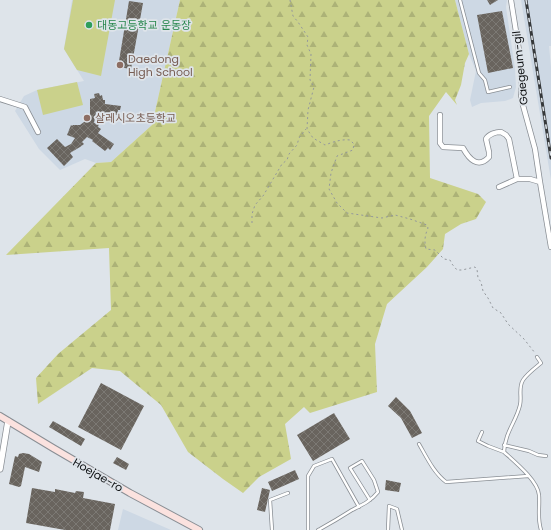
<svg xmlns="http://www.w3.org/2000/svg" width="551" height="530" font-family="Poppins,'Noto Sans KR',sans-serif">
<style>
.built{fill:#cdd8e4}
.forest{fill:url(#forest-firs)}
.garden{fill:#cad18b}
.building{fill:url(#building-cross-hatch)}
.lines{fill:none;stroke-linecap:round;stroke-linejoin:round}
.service-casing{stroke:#898e94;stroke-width:4}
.minor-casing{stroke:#898e94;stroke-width:6}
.tertiary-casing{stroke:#898e94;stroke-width:7}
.secondary-casing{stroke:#898e94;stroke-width:8}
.path{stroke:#93979c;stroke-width:1;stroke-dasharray:2 3;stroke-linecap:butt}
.service{stroke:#fff;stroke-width:2.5}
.minor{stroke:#fff;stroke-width:4.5}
.tertiary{stroke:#fff;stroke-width:5.5}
.secondary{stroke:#fbe2df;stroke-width:6}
.rail-casing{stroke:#35383a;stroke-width:3}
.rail{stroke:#dee4ea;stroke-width:1.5;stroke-dasharray:4.5;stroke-linecap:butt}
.leisure-dot{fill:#2e9e5b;stroke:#dee4ea;stroke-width:1.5}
.education-dot{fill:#8d6e63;stroke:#dee4ea;stroke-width:1.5}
.labels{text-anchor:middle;stroke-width:3.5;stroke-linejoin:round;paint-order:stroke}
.leisure-label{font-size:11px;fill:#27864d;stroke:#dee4ea;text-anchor:start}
.education-label{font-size:11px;fill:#785e54;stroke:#dee4ea;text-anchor:start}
.street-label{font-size:11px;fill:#0e1012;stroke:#dee4ea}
</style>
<defs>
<pattern id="forest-firs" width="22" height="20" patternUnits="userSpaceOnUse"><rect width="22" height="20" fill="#cad18b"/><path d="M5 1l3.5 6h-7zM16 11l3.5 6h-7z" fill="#acb277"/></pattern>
<pattern id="building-cross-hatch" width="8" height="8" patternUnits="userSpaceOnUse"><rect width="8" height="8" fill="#69645e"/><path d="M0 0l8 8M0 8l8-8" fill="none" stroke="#7c7974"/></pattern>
</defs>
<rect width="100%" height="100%" fill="#dee4ea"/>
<path class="built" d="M 72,0 L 180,0 L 152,125 L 111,162 L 96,163 L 85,159 L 60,170 L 39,149 L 15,111 L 24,96 L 37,90 L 84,81 L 64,49 Z
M 455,0 L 507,0 L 506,7 L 515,69 L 516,87 L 513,98 L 505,101 L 481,103 L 472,107 L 470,100 L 476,71 L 469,54 Z
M 521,0 L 551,0 L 551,46 L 549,46 L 551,67 L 551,180 Z
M 123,509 L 171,530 L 118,530 Z"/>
<path class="forest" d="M 180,0 L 455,0 L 469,54 L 465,63 L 461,85 L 455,100 L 457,105 L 446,92 L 429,116 L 430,178 L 478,194 L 486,202 L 476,219 L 461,224 L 445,234 L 443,249 L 427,267 L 387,304 L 375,344 L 377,392 L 310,413 L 304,407 L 285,424 L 291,459 L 259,477 L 243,493 L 223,479 L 188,452 L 161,405 L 120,371 L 92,368 L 38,404 L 36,378 L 58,354 L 111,310 L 109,248 L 6,255 L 96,163 L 111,162 L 152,125 Z"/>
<path class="garden" d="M 73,0 L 115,0 L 101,76 L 77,70 L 64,49 Z
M 77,82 L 83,105 L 43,115 L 37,90 Z"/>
<path class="building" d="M 487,0 L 498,0 L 490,5 Z
M 129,1 L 143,3 L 131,69 L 118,67 Z
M 502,11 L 513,68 L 488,73 L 477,15 Z
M 99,93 L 100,96 L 102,95 L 103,100 L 105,100 L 105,104 L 121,106 L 120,110 L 118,110 L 117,115 L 96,112 L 94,123 L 99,124 L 98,127 L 101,129 L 98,133 L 114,144 L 110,150 L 108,148 L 105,151 L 92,141 L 93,140 L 87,137 L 82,142 L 84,144 L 80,147 L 70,153 L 73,157 L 64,166 L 47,148 L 57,139 L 65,147 L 71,144 L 75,138 L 67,135 L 71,125 L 72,126 L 73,125 L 80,125 L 88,119 L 90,116 L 90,99 L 95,98 L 94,94 Z
M 101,383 L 144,406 L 121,450 L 78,427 Z
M 396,397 L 410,411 L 422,433 L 412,438 L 401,418 L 388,406 Z
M 334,413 L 350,439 L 313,461 L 297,435 Z
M 53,421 L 85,439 L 81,446 L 49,427 Z
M 23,453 L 29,454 L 42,462 L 39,472 L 25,467 L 21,486 L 19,487 L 9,484 L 15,456 L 18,457 L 19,454 Z
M 117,457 L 129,464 L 126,470 L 113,463 Z
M 295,470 L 299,479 L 272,491 L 268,482 Z
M 386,480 L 401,483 L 399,492 L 385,490 Z
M 32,488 L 55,492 L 55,489 L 75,493 L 76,491 L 84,492 L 83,498 L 115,504 L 110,530 L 65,530 L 26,523 Z
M 262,488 L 270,490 L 265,512 L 257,510 Z"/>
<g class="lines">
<defs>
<path id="service" d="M 460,0 L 479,73 L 485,80 L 488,92 L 510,87
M 537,357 L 541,363 C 535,368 527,374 523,380 C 518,388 522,397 520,405 C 516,422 505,432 504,452 C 515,462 538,481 539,495 C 540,508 537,517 541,530
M 482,432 L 478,441 L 488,446 L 504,452
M 419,444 C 427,458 434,473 446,482 L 528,476
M 504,445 L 529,451 L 538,455 L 546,456
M 272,530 L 270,500 L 288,493
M 308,530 L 308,476 L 314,466 L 332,459 L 359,507
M 318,530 L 320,529 C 331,523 341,517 352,510 C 362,505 371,501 378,492 L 374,480 L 362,461 L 350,468 L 370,500
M 388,530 L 389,506 L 397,509 L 402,530"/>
<path id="minor" d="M 511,0 L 521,63 L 522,78 L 521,98 L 535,149 L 540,182 L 551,247
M 0,99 L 25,107 L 38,132
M 440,115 L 440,143 L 443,147 L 463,148 C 469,159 478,169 489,157 L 489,152 L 486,139 C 489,134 496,132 501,132 L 506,135 L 509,139 L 517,179 L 530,179 L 540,182
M 499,187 L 517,179"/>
<path id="tertiary" d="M 0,469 L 8,421"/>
<path id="secondary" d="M 0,416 L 53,448 L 130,493 L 199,530"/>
</defs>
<use href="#service" class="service-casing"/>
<use href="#minor" class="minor-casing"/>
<use href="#tertiary" class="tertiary-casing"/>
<use href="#secondary" class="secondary-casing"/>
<path class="path" d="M 290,0 L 293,16 L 298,22 L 308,37 L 307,45 L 311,54 L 310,80 L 314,87 L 308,110 L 307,129 L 313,138 L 325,145 C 333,142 341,139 350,140 L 354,144 L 353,150 L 337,156 L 331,173 L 329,189 L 337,203 L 347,213 L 382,218 L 395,215 L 410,219 L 427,225 L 428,228 C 425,235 424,241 426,249 L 435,250 L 444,259 L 450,260 L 452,264 L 457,270 L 462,270 L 475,267 L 477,269 L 478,278 L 481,282 L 483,291 L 488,298 L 493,308 L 501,313 L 508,324 L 524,339 L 535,353
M 252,223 L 252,214 L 255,205 L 263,196 L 282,164 L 287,160 L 289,154 L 297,145 L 299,138 L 306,129"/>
<use href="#service" class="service"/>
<use href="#minor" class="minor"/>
<use href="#tertiary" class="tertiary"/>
<use href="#secondary" class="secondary"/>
<defs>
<path id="rail" d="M 526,0 L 551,158"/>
</defs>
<use href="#rail" class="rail-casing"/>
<use href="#rail" class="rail"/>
</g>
<circle class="leisure-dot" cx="89" cy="25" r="4"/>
<g class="education-dot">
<circle cx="120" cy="65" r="4"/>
<circle cx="87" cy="118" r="4"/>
</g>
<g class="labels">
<g class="leisure-label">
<text x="97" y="29">대동고등학교 운동장</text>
</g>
<g class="education-label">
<text x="128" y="63">Daedong<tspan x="128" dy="13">High School</tspan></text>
<text x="95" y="122">살레시오초등학교</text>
</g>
<g class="street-label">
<text transform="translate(520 68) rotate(-96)" y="4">Gaegeum-gil</text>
<text transform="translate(98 475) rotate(30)" y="4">Hoejae-ro</text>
</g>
</g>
</svg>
